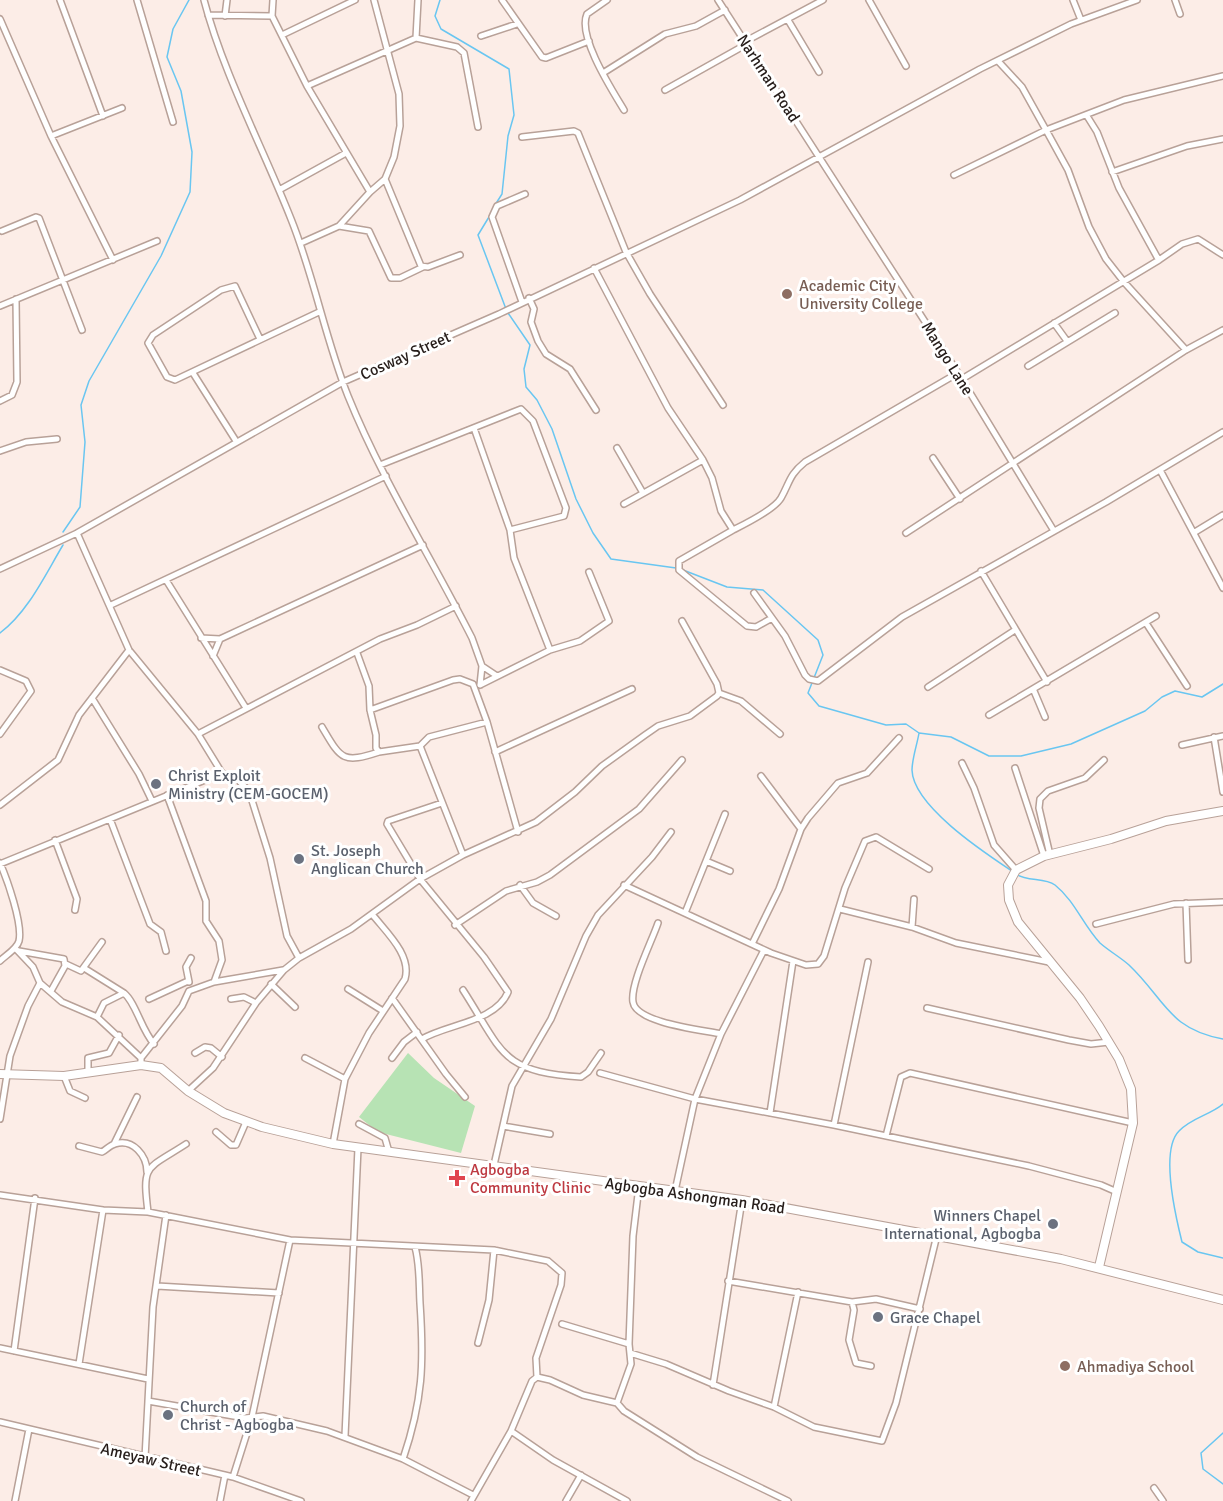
<svg xmlns="http://www.w3.org/2000/svg" width="1223" height="1501" font-family="Signika,sans-serif">
<style>
.green{fill:#b7e3b4}
.lines{fill:none;stroke-linecap:round;stroke-linejoin:round}
.stream{stroke:#69c6f1;stroke-width:1.5}
.street-casing{stroke:#b8a198;stroke-width:8}
.secondary-casing{stroke:#b8a198;stroke-width:10}
.street{stroke:#fff;stroke-width:5}
.secondary{stroke:#fff;stroke-width:8}
.education-dot{fill:#8d6e63;stroke:#fff;stroke-width:2}
.worship-dot{fill:#6b7280;stroke:#fff;stroke-width:2}
.health-dot{fill:#e0444e;stroke:#fff;stroke-width:2}
.labels{text-anchor:middle;stroke-width:6;stroke-linejoin:round;paint-order:stroke}
.street-label{font-size:16px;fill:#261d1a;stroke:#fff}
.education-label{font-size:16px;fill:#785e54;stroke:#fff;text-anchor:start}
.worship-label{font-size:16px;fill:#5b616d;stroke:#fff;text-anchor:start}
.health-label{font-size:16px;fill:#be3a42;stroke:#fff;text-anchor:start}
</style>
<rect width="100%" height="100%" fill="#fcede7"/>
<path class="green" d="M 408,1053 L 434,1078 L 475,1106 L 461,1153 L 378,1132 L 359,1117 Z"/>
<g class="lines">
<path class="stream" d="M 440,0 L 435,16 L 441,29 L 509,69 L 514,115 L 508,136 L 502,194 L 495,205
M 492,212 L 478,235 L 506,309
M 508,313 L 530,345 L 524,369 L 526,387 L 537,400 L 552,429 L 576,499 L 593,533 L 611,559 L 676,568
M 63,532 L 80,507 L 85,442 L 81,405 L 89,381 L 161,256 L 190,192 L 192,152 L 181,91 L 167,57 L 173,29 L 189,0
M 683,570 L 727,587 L 763,590 L 818,640 L 823,655 L 808,693 L 819,706 L 886,725 L 906,724 L 919,733 C 917,745 912,759 912,770 C 913,806 985,853 1012,871
M 0,633 C 28,612 45,575 63,545
M 919,733 L 951,737 L 989,756 L 1021,756 L 1071,744 L 1145,711 L 1162,697 L 1175,691 L 1202,697 L 1223,684
M 1016,874 C 1028,882 1044,877 1055,885 C 1075,901 1083,925 1100,943 C 1109,951 1120,957 1129,965 C 1165,999 1168,1029 1223,1039
M 1223,1104 C 1210,1115 1191,1118 1179,1131 C 1160,1150 1176,1218 1182,1242 L 1198,1252 L 1223,1258
M 1223,1433 L 1201,1453 L 1203,1469 L 1223,1484"/>
<defs>
<path id="street" d="M 60,0 L 103,116
M 137,0 L 173,122
M 204,0 C 223,73 263,148 291,219 C 314,276 325,338 348,396 C 382,480 431,557 472,638 L 482,666 L 480,685
M 273,0 L 272,16 L 307,86 L 370,192
M 502,0 L 542,57 L 546,58 L 589,41
M 607,0 L 587,14 C 577,36 612,90 624,110
M 718,0 L 958,373 L 1054,531
M 869,0 L 906,66
M 1073,0 L 1081,20
M 1175,0 L 1180,14
M 208,15 L 272,16
M 225,16 L 227,0
M 0,19 L 51,136 L 113,260
M 788,20 L 819,72
M 282,35 L 355,0
M 481,36 L 517,24
M 416,38 L 418,0
M 746,41 L 823,0
M 998,61 L 1022,87 L 1046,130 L 1124,100 L 1223,76
M 603,73 L 665,34 L 696,26 L 725,10
M 307,86 L 416,38 L 457,47 L 464,53 L 478,127
M 665,90 L 747,44
M 1087,116 L 1097,132 L 1119,188 L 1157,257 L 1159,260 L 1182,244 L 1198,239 L 1223,255
M 51,136 L 122,108
M 522,137 L 574,131 L 578,133 L 626,252 L 650,294 L 723,405
M 1112,172 L 1187,146 L 1223,139
M 954,175 L 1046,130 L 1068,170 L 1089,227 L 1106,259 L 1124,282 L 1186,350
M 385,179 L 421,266 L 428,267 L 460,255
M 279,190 L 346,153
M 339,226 L 369,231 L 391,278 L 400,278 L 423,267
M 2,231 L 36,217 L 39,218 L 82,330
M 301,243 L 339,226 L 370,192 L 385,179 L 394,157 L 400,126 L 399,94 L 374,0
M 594,268 L 668,408 L 703,460 L 712,478 L 721,511 L 733,530 L 679,561 L 679,570 L 747,626 L 756,627 L 772,618
M 529,298 L 534,309 L 531,322 L 538,341 L 546,354 L 570,369 L 596,410
M 522,302 L 492,217 L 497,206 L 525,194
M 0,306 L 157,241
M 1054,323 L 1067,341
M 260,339 L 235,286 L 221,290 L 153,335 L 148,343 L 167,377 L 175,380 L 319,312
M 1028,366 L 1115,313
M 193,373 L 236,441
M 962,379 L 1159,260
M 0,401 L 12,395 L 17,382 L 16,299
M 474,428 L 510,530 L 514,558 L 550,650
M 617,448 L 643,493
M 0,451 L 26,442 L 57,439
M 933,458 L 960,499
M 380,465 L 521,409 L 533,421 L 566,508 L 564,516 L 510,530
M 1160,470 L 1223,588
M 624,504 L 703,460
M 733,530 C 745,524 774,510 781,498 C 790,482 789,475 805,462 L 958,373
M 1195,532 L 1223,515
M 77,533 L 129,650 L 198,734 L 222,773 L 238,780 L 249,791 L 270,858 L 287,936 L 299,958
M 906,533 L 1186,350 L 1223,330
M 0,569 L 77,533 L 343,382 L 499,314 L 740,200 L 980,69 L 1071,24 L 1137,0
M 981,571 L 1047,682
M 166,580 L 246,708
M 754,593 L 785,636 L 805,675 L 809,679 L 818,681 L 902,617 L 1106,502 L 1223,432
M 111,605 L 386,476
M 1146,623 L 1187,686
M 201,638 L 220,639
M 357,653 L 369,686 L 370,710 L 453,680 L 460,679 L 473,684 L 487,722 L 518,832
M 213,656 L 220,639 L 423,545
M 482,666 L 497,676
M 0,670 L 26,681 L 31,691 L 0,734
M 480,685 L 550,650 L 580,641 L 609,621 L 589,572
M 928,687 L 1015,630
M 1034,691 L 1045,717
M 719,693 L 741,701 L 780,734
M 92,698 L 139,774 L 152,801
M 370,710 L 376,735 L 376,748 L 379,752 L 420,746
M 989,715 L 1156,616
M 322,727 C 341,759 342,764 379,752
M 198,734 L 380,639 L 417,625 L 456,606
M 1214,737 L 1223,792
M 1182,745 L 1223,736
M 495,752 L 632,689
M 962,763 L 974,788 L 994,845 L 1016,870
M 1015,768 L 1044,856
M 761,776 L 801,829
M 167,795 L 206,901 L 206,921 L 219,941 L 222,960 L 214,982
M 0,805 L 58,760 L 79,715 L 129,650
M 110,819 L 150,924 L 161,932 L 166,951
M 55,840 L 77,899 L 75,910
M 463,855 L 420,746 L 429,737 L 487,722
M 1050,855 L 1039,808 L 1040,799 L 1048,791 L 1085,778 L 1104,760
M 706,861 L 730,871
M 0,863 C 7,879 23,924 19,941 C 17,949 6,955 0,961
M 0,864 L 222,773
M 520,885 L 533,903 L 556,916
M 624,885 L 771,953 L 806,965 L 818,964 L 824,956 L 845,888 L 865,841 L 876,837 L 929,869
M 1186,903 L 1188,960
M 840,909 L 912,927 L 956,943 L 1049,962
M 685,913 L 725,814
M 658,923 C 652,941 630,984 633,1002 C 636,1023 703,1030 721,1034
M 1096,924 L 1174,904 L 1223,902
M 455,925 L 506,891 L 537,882 L 550,875 L 639,809 L 682,760
M 912,927 L 914,899
M 752,944 L 779,889 L 801,829 L 808,818 L 838,783 L 867,773 L 899,738
M 15,948 L 33,967 L 40,983 L 62,1002 L 97,1017 L 141,1058
M 19,951 L 64,959 L 65,966 L 51,991
M 66,964 L 81,971 L 102,942
M 84,968 L 124,993
M 189,982 L 186,967 L 191,958
M 271,984 L 295,1007
M 348,989 L 383,1011
M 463,990 C 503,1052 500,1072 581,1077 L 588,1072 L 601,1053
M 392,998 L 446,1074 L 465,1097
M 149,999 L 188,981
M 231,999 L 244,997 L 256,1003
M 927,1008 L 1069,1040 L 1091,1044 L 1109,1042
M 97,1017 L 104,1003 L 124,993 C 136,1003 141,1029 154,1044
M 422,1039 C 447,1024 496,1022 508,992 L 484,957 L 420,879 L 387,824 L 388,821 L 442,803
M 195,1053 L 205,1047 L 211,1048 L 222,1057
M 305,1058 L 345,1079
M 392,1058 L 404,1042 L 417,1032
M 141,1065 L 141,1058 L 182,1006 L 189,991 L 214,982 L 283,970
M 88,1072 L 88,1058 L 109,1053 L 119,1035
M 600,1073 L 695,1099 L 834,1125 L 1029,1166 L 1101,1185 L 1117,1192
M 64,1076 L 70,1091 L 85,1098
M 188,1091 L 213,1068 L 256,1003 L 284,970 L 299,958 L 351,929 L 420,879 L 463,855 L 536,822 L 575,792 L 602,766 L 645,735 L 658,726 L 690,716 L 717,696 L 719,693 L 717,684 L 682,621
M 770,1113 L 793,961
M 0,1119 L 10,1056 L 28,1006 L 40,983
M 359,1124 L 385,1138 L 389,1152
M 834,1125 L 868,962
M 503,1126 L 550,1134
M 216,1132 L 231,1145 L 236,1145 L 246,1122
M 886,1136 L 901,1077 L 910,1073 L 1133,1123
M 114,1144 L 137,1097
M 333,1144 L 345,1079 L 369,1033 L 405,979 C 412,955 386,932 372,914
M 79,1146 L 102,1152 C 106,1150 110,1145 115,1144 C 133,1138 147,1156 147,1172
M 494,1165 L 512,1086 L 551,1019 L 586,936 L 598,915 L 652,857 L 671,832
M 675,1191 L 695,1099 L 721,1034 L 764,950
M 0,1195 L 103,1210 L 148,1212 L 290,1240 L 494,1250 L 548,1261 L 562,1273 L 561,1285 L 536,1358 L 537,1377
M 148,1212 C 142,1163 146,1170 186,1144
M 728,1281 L 852,1302 L 876,1299 L 920,1309
M 157,1286 L 279,1293
M 852,1302 L 854,1310 L 849,1340 L 856,1363 L 871,1366
M 562,1324 L 629,1344
M 478,1343 L 489,1300 L 494,1250
M 0,1348 L 148,1379
M 14,1351 L 35,1198
M 630,1353 L 666,1364 L 729,1391 L 774,1407 L 814,1427 L 882,1441 L 896,1403 L 937,1235
M 79,1364 L 103,1210
M 537,1377 L 550,1380 L 583,1395 L 617,1403
M 713,1385 L 742,1200
M 148,1401 L 245,1418 L 263,1416 L 327,1431 L 403,1459 L 473,1495
M 617,1403 L 631,1364 L 629,1344 L 633,1236 L 639,1186
M 617,1403 L 624,1411 L 697,1457 L 788,1501
M 774,1407 L 798,1292
M 0,1422 L 233,1477 L 301,1501
M 511,1431 L 553,1460 L 627,1501
M 345,1436 L 358,1148
M 145,1458 L 153,1307 L 166,1215
M 403,1459 C 423,1400 424,1363 420,1303 C 419,1284 420,1265 415,1247
M 233,1477 L 252,1417 L 290,1240
M 1154,1488 L 1163,1501
M 15,1501 L 29,1429
M 220,1501 L 225,1475
M 471,1501 L 511,1431 L 532,1381 L 537,1377
M 566,1501 L 581,1475"/>
<path id="secondary" d="M 0,1074 L 64,1076 L 141,1065 L 161,1068 L 188,1091 L 224,1113 L 262,1127 L 333,1144 L 742,1200 L 1061,1259 L 1223,1300
M 1099,1267 L 1133,1123 L 1131,1089 L 1119,1059 L 1099,1026 L 1080,998 L 1018,922 L 1009,900 L 1008,885 L 1016,870 L 1044,856 L 1111,839 L 1166,821 L 1223,811"/>
</defs>
<use href="#street" class="street-casing"/>
<use href="#secondary" class="secondary-casing"/>
<use href="#street" class="street"/>
<use href="#secondary" class="secondary"/>
</g>
<g class="education-dot">
<circle cx="787" cy="294" r="6"/>
<circle cx="1065" cy="1366" r="6"/>
</g>
<g class="worship-dot">
<circle cx="156" cy="784" r="6"/>
<circle cx="299" cy="859" r="6"/>
<circle cx="1053" cy="1224" r="6"/>
<circle cx="878" cy="1317" r="6"/>
<circle cx="168" cy="1415" r="6"/>
</g>
<path class="health-dot" d="M454 1169h6v6h6v6h-6v6h-6v-6h-6v-6h6z"/>
<g class="labels">
<g class="street-label">
<text transform="translate(769 78) rotate(57)" y="6">Narhman Road</text>
<text transform="translate(405 355) rotate(-24)" y="6">Cosway Street</text>
<text transform="translate(948 358) rotate(58)" y="6">Mango Lane</text>
<text transform="translate(695 1195) rotate(8)" y="6">Agbogba Ashongman Road</text>
<text transform="translate(151 1459) rotate(13)" y="6">Ameyaw Street</text>
</g>
<g class="education-label">
<text x="799" y="291">Academic City<tspan x="799" dy="18">University College</tspan></text>
<text x="1077" y="1372">Ahmadiya School</text>
</g>
<g class="worship-label">
<text x="168" y="781">Christ Exploit<tspan x="168" dy="18">Ministry (CEM-GOCEM)</tspan></text>
<text x="311" y="856">St. Joseph<tspan x="311" dy="18">Anglican Church</tspan></text>
<text x="1041" y="1221" text-anchor="end">Winners Chapel<tspan x="1041" dy="18">International, Agbogba</tspan></text>
<text x="890" y="1323">Grace Chapel</text>
<text x="180" y="1412">Church of<tspan x="180" dy="18">Christ - Agbogba</tspan></text>
</g>
<g class="health-label">
<text x="470" y="1175">Agbogba<tspan x="470" dy="18">Community Clinic</tspan></text>
</g>
</g>
</svg>
